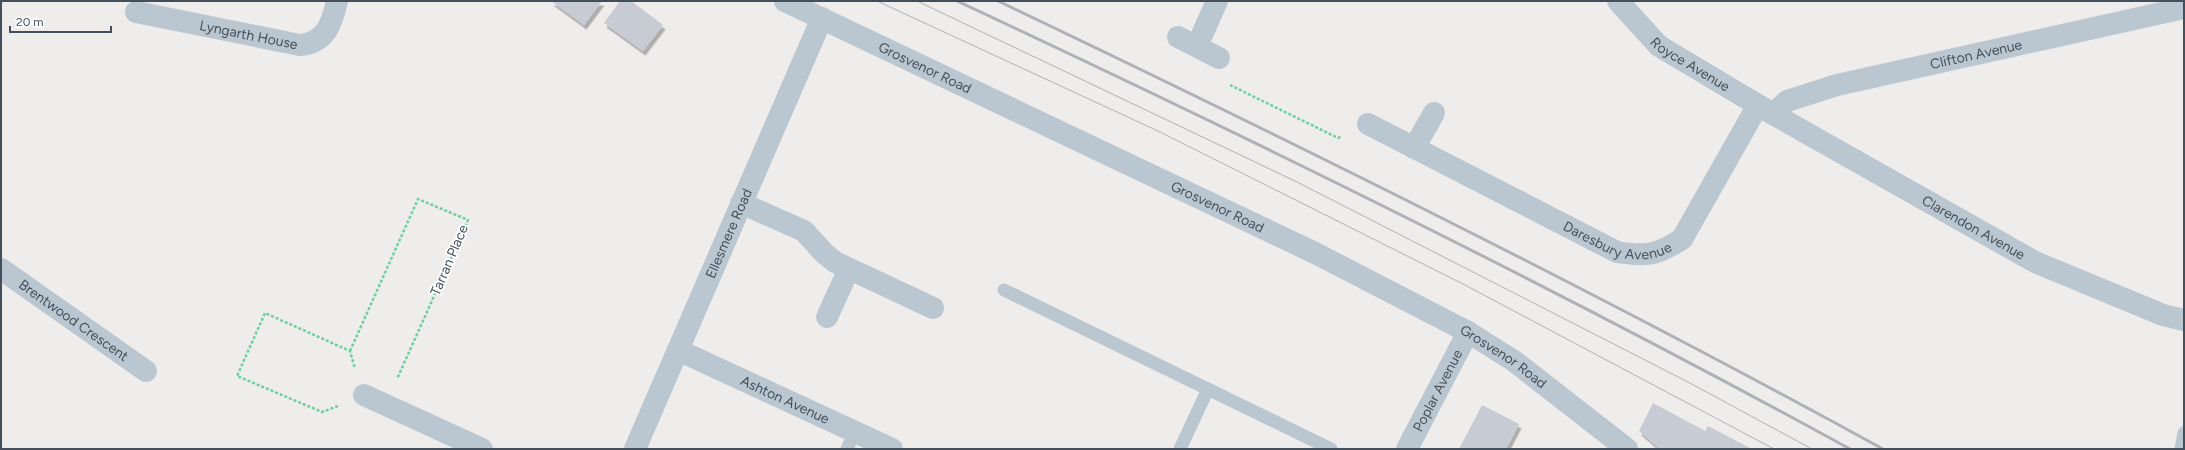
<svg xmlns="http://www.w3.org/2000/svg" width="2185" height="450" font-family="Figtree,sans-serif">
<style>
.building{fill:#c7cbd3;filter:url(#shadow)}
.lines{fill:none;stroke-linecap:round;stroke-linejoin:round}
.path{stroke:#6cd19d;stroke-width:2.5;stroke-dasharray:3 2;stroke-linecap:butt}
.lane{stroke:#bbc7d0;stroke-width:13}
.street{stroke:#bbc7d0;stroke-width:22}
.tram{stroke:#aeb2b7;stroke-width:1}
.rail{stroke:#aeb2b7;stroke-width:3}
.labels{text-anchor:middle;stroke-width:3.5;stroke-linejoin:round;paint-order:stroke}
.street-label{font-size:14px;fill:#43505b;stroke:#fff}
</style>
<defs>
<filter id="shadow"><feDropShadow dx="2.5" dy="4.5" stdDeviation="0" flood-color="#0004"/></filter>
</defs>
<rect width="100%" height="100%" fill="#efecec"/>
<path class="building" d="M 551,1 L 602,1 L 584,25 Z
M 620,1 L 631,1 L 663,25 L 643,51 L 604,23 Z
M 1653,403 L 1705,431 L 1708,426 L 1752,449 L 1660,449 L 1639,431 Z
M 1482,405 L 1519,424 L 1506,449 L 1459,449 Z"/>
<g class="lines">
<path class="path" d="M 1230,85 L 1338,138 L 1342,136
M 350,351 L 418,199 L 468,220 L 397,379
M 338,406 L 322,412 L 237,376 L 265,313 L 350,351 L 355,369"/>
<path class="lane" d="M 1004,290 L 1331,449
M 847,449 L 855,432
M 1180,449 L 1208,389
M 2181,449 L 2184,433"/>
<g class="street">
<path id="s1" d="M 785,1 L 1315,253 L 1468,332 L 1514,361 L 1627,449"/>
<path id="s2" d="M 1618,1 L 1659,46 L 1773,114 L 2035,262 L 2163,315 L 2184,320"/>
<path id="s3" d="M 136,12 L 300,45 C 326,43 332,23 337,1"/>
<path d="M 1178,37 L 1219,58"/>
<path d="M 1197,46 L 1217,1"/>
<path id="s4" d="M 1773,114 L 1787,101 L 1837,85 L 2184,8"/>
<path id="s5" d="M 1368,124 L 1617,252 C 1647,257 1657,255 1682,239 L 1758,105"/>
<path d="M 1414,148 L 1434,113"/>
<path d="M 741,203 L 804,231 L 824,253 L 835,262 L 933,308"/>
<path id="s6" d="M 1,269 L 146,371"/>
<path d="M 827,317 L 849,269"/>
<path id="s7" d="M 678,350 L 892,449"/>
<path d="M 364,395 L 482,449"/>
<path id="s8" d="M 635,449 L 822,18"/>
<path id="s9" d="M 1407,449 L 1468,332"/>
</g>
<path class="tram" d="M 877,1 L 1158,131 L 1465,285 L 1774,449
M 917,1 L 1297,182 L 1688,382 L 1812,449"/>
<path class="rail" d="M 957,1 C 1259,142 1558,289 1850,449
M 998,1 C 1296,143 1593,290 1883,449"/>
</g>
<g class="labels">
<g class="street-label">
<text dy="5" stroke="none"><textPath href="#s3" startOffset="115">Lyngarth House</textPath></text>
<text dy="5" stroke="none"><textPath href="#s4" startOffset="214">Clifton Avenue</textPath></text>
<text dy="5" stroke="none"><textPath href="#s2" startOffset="97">Royce Avenue</textPath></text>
<text dy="5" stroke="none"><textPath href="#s1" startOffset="155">Grosvenor Road</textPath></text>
<text dy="5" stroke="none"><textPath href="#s1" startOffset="479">Grosvenor Road</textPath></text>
<text dy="5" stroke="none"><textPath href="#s2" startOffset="424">Clarendon Avenue</textPath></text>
<text dy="5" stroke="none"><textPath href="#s5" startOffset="278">Daresbury Avenue</textPath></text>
<text dy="5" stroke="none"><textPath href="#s8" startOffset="235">Ellesmere Road</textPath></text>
<text transform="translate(449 260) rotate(-67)" y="5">Tarran Place</text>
<text dy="5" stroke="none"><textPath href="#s6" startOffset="89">Brentwood Crescent</textPath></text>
<text dy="5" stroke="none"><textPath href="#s1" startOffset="802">Grosvenor Road</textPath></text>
<text dy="5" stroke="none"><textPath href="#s9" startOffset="66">Poplar Avenue</textPath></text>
<text dy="5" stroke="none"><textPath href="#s7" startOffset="118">Ashton Avenue</textPath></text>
</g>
</g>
<rect width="2185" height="450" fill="none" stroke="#43505b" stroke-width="4"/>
<path d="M10 26v6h101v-6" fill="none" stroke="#43505b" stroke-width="2"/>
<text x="16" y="26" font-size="12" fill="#43505b" stroke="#ffffff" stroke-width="3" paint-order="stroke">20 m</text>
</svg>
